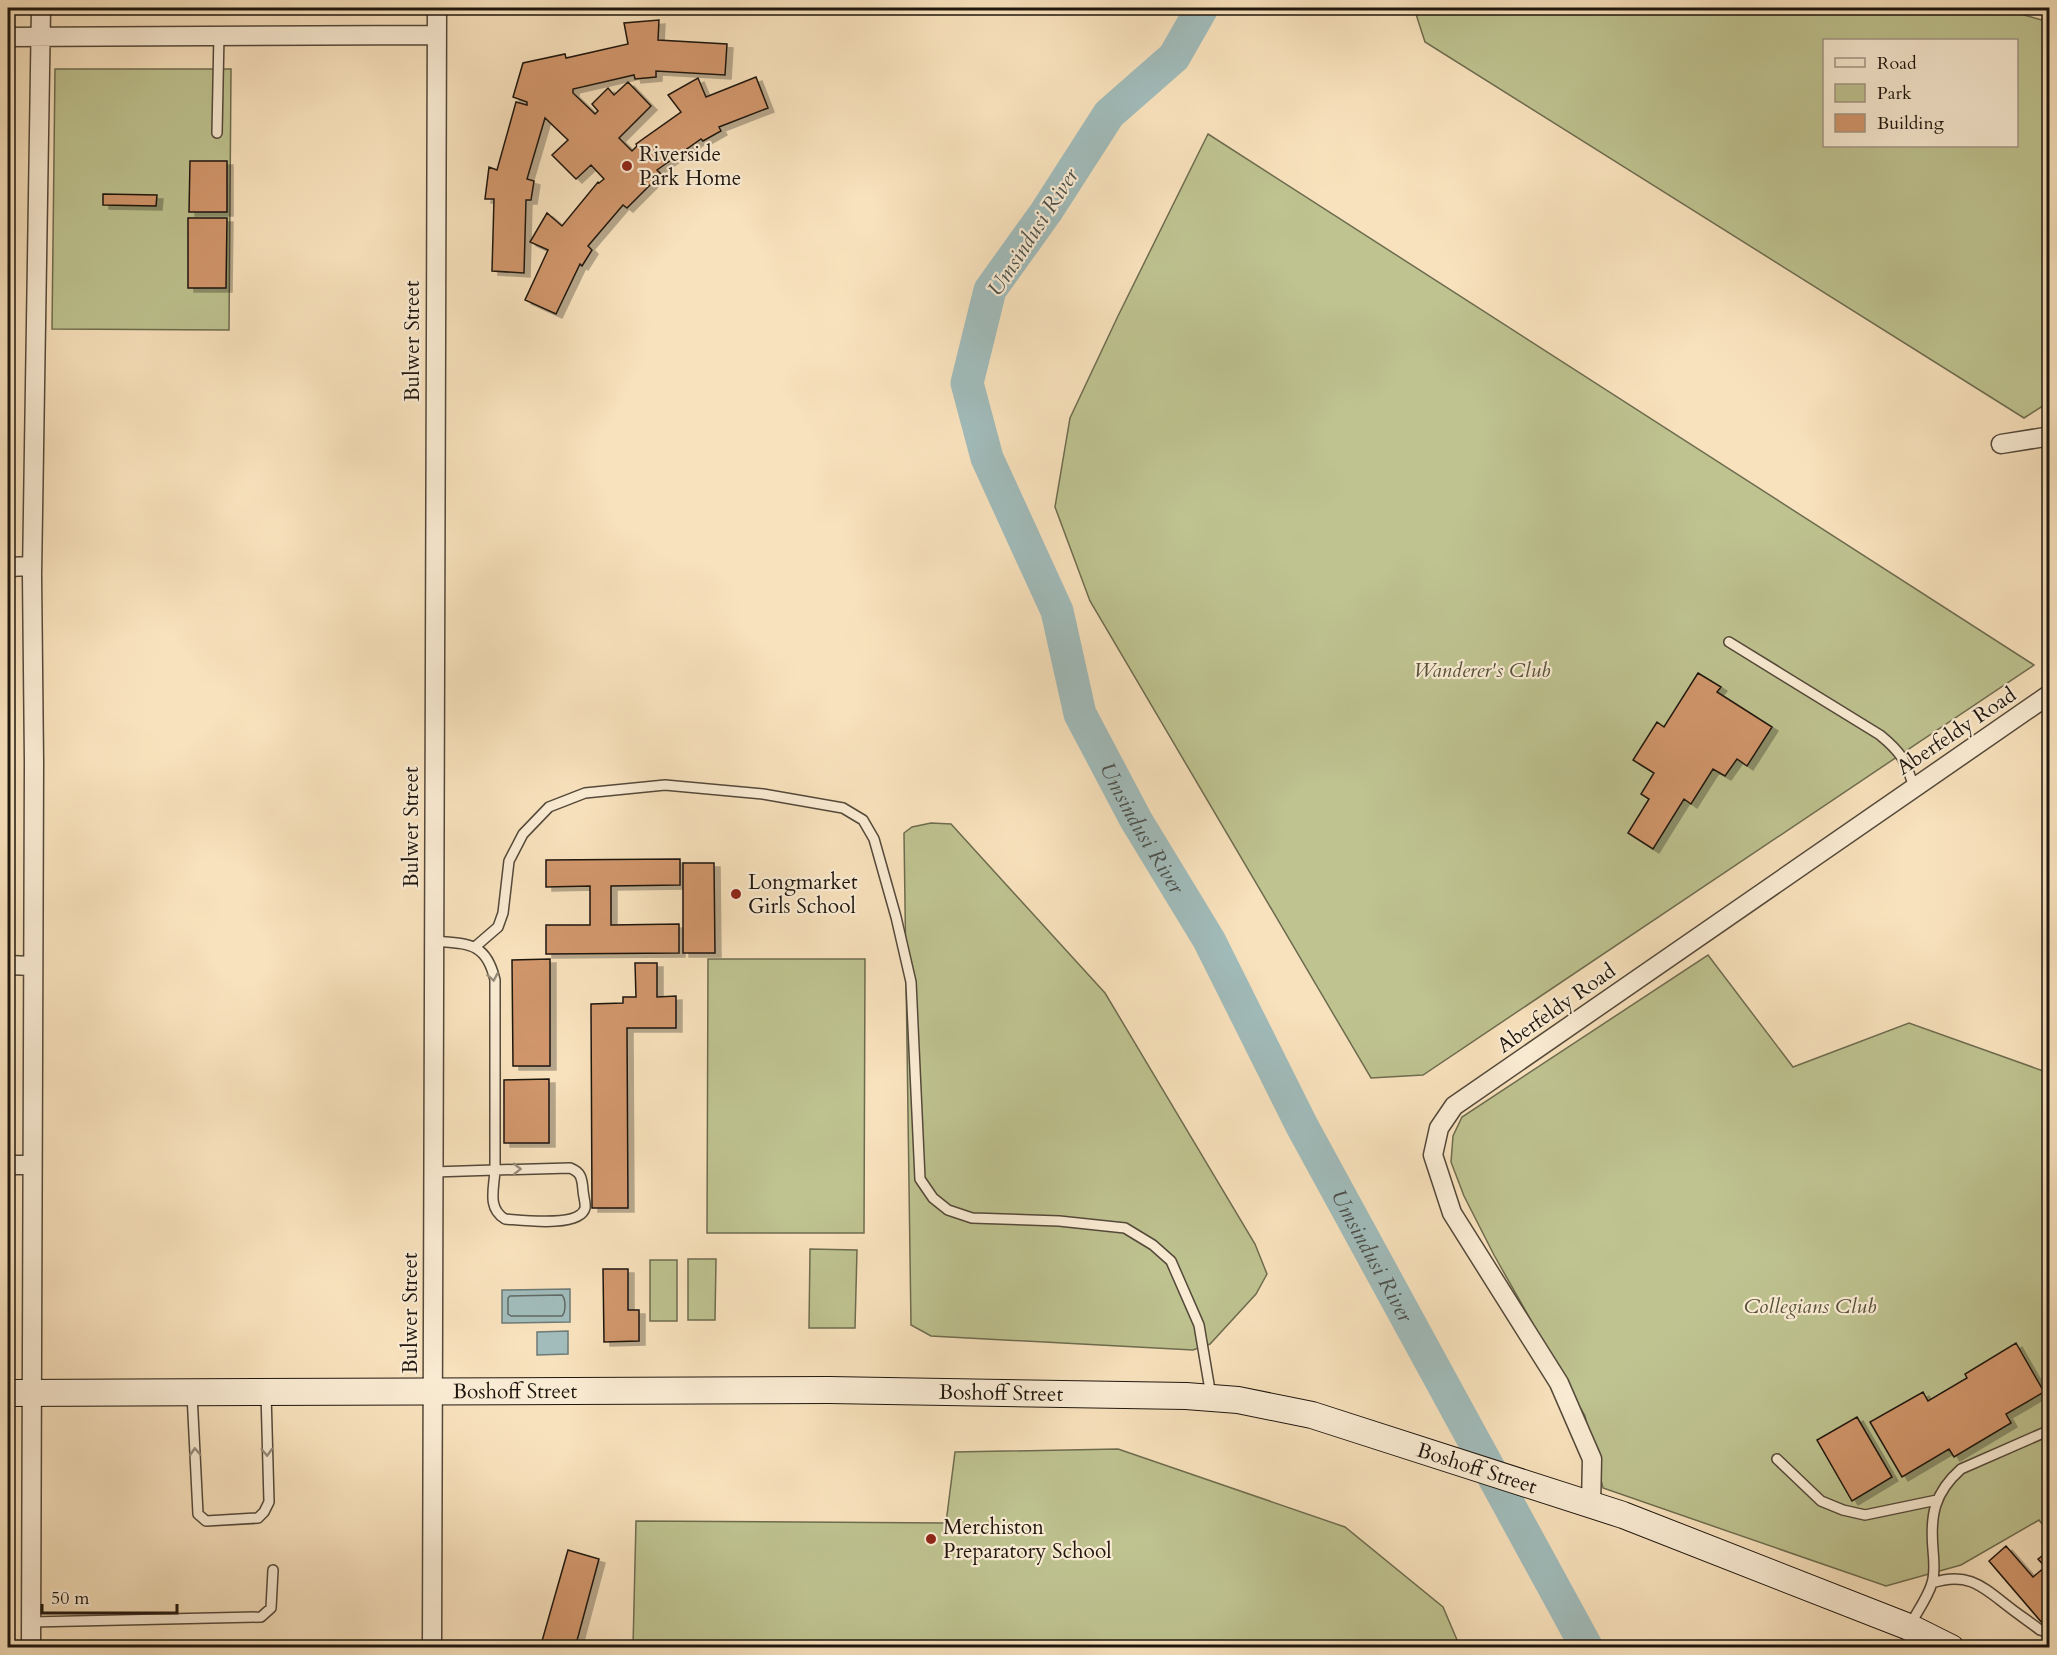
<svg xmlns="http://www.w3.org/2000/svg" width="2057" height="1655" font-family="Cardo,serif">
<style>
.green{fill:#bec390;stroke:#6e6c4f;stroke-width:1.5;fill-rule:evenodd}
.water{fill:#a1bcbb;stroke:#6d7a76;stroke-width:1.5}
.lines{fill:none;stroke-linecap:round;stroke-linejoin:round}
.shore{stroke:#606964;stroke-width:1.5}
.river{stroke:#a1bcbb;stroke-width:33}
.building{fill:#d2976c;stroke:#1e160e;stroke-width:1.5;filter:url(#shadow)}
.service-casing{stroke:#54493a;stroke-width:12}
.minor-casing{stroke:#54493a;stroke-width:21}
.secondary-casing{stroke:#1e160e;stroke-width:28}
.service{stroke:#faecd4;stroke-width:9}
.minor{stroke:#faecd4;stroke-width:18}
.secondary{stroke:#faecd4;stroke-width:26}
.oneway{stroke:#978c7b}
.poi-dot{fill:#8f2418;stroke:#faecd4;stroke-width:2}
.labels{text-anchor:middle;stroke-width:4.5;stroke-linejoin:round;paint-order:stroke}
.poi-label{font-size:21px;fill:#1e160e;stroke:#faecd4;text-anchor:start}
.street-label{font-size:21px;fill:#1e160e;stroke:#faecd4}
.park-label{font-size:21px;font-style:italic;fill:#56533c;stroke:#faecd4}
.water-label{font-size:22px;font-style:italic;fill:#4c504b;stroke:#faecd4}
</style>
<defs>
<filter id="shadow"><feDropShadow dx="6" dy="4" stdDeviation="0" flood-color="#0004"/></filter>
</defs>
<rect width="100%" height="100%" fill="#f8e2bd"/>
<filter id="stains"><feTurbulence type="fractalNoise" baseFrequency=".00333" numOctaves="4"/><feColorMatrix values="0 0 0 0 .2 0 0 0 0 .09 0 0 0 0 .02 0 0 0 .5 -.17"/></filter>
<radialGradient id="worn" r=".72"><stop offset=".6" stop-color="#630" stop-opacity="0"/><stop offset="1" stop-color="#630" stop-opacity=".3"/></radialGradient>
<path class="green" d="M 1414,8 L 1999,8 L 2049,22 L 2049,402 L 2024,418 L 1425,42 ZM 1824,40 L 2016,40 L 2016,146 L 1824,146 Z
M 55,69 L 231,69 L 229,330 L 52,329 Z
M 1208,134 L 2034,665 L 1423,1075 L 1371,1078 L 1090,601 L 1055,507 L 1070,418 L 1118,316 Z
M 931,823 L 951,824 L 1105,993 L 1255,1244 L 1267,1274 L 1256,1294 L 1210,1344 L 1193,1350 L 931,1336 L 911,1325 L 904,833 L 912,827 Z
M 1708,955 L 1793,1067 L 1909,1023 L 2049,1073 L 2049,1533 L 2039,1520 L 1961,1565 L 1886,1586 L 1603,1488 L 1585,1416 L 1494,1255 L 1464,1196 L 1451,1162 L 1453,1136 L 1462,1117 Z
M 708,959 L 865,959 L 864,1233 L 707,1233 Z
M 810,1249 L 857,1250 L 855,1328 L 809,1328 Z
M 688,1259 L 716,1259 L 715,1320 L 688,1320 Z
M 650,1260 L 677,1260 L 677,1321 L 650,1321 Z
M 1118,1449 L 1345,1527 L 1443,1607 L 1460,1647 L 633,1647 L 636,1521 L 946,1523 L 955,1452 Z"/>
<path class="water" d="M 570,1289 L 570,1322 L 502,1323 L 502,1290 Z
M 568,1331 L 568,1354 L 537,1355 L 537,1332 Z"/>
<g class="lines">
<path class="shore" d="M 562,1295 C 566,1299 566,1312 562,1316 L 511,1316 L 508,1314 L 508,1298 L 510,1296 Z"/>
<path class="river" id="s1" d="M 1202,8 L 1174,57 L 1109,114 L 1046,212 L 990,290 L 967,383 L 987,458 L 1057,611 L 1080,714 L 1136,820 L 1209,940 L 1302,1126 L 1587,1648"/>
</g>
<path class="building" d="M 659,20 L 658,40 L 727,44 L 725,75 L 656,71 L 656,77 L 635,79 L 634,75 L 573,89 L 573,93 L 595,114 L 598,111 L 592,104 L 608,88 L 614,95 L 628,82 L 651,106 L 619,138 L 632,151 L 637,146 L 636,144 L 681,112 L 668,95 L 698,78 L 706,97 L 756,77 L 768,108 L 719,127 L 721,131 L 703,141 L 701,139 L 657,170 L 661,174 L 627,208 L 623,205 L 588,246 L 592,250 L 582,266 L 580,264 L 556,314 L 525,300 L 548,250 L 530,242 L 547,213 L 562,226 L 598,182 L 599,183 L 604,179 L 591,165 L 576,179 L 552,155 L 568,140 L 545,118 L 527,179 L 534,181 L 531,200 L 526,200 L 524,273 L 492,271 L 494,199 L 485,199 L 489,167 L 497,170 L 516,102 L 527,105 L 527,102 L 513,97 L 523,63 L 565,54 L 566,58 L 628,44 L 624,23 Z
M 190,161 L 227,161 L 227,212 L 189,212 Z
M 103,194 L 157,195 L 156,206 L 103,205 Z
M 188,218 L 227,218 L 226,288 L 188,288 Z
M 1698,673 L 1721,687 L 1717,692 L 1772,727 L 1747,766 L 1737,759 L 1725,776 L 1713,769 L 1691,804 L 1684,799 L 1653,849 L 1628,833 L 1649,799 L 1641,794 L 1654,773 L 1633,760 L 1657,722 L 1664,727 Z
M 680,859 L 680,885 L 611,886 L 611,925 L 679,924 L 679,953 L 546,954 L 546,925 L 590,925 L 590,886 L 546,887 L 546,860 Z
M 683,863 L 714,863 L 715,953 L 683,953 Z
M 550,959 L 550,1066 L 513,1066 L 512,960 Z
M 635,963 L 657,963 L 657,997 L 676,996 L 676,1028 L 627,1028 L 628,1208 L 592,1208 L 591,1004 L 623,1003 L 623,997 L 636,997 Z
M 549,1079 L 549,1143 L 504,1143 L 504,1080 Z
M 603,1269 L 628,1269 L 628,1310 L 639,1310 L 639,1341 L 604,1342 Z
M 2016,1343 L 2044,1392 L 2006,1414 L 2011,1423 L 1954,1457 L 1949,1449 L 1902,1477 L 1870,1422 L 1923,1392 L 1928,1401 L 1967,1378 L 1965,1374 Z
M 1857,1417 L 1892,1477 L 1852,1501 L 1817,1440 Z
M 2006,1546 L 2033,1577 L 2045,1567 L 2050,1572 L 2049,1631 L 1989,1561 Z
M 568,1550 L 599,1559 L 575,1648 L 540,1648 Z
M 2050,1550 L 2050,1572 L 2038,1559 Z"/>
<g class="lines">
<defs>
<path id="service" d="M 217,133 L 219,34
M 1729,642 L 1880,735 C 1902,753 1905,760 1914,787
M 476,946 L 498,927 L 503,913 L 509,861 L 523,834 L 549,807 L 585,793 L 665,785 L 763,794 L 843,808 L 863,820 L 874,839 L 896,917 L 911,982 L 920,1179 L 933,1198 L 948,1210 L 972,1218 L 1059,1221 L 1125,1228 L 1153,1245 L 1171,1261 L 1199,1325 L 1211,1396
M 433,1172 L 495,1170 C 494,1189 487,1208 505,1219 C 521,1220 580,1228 585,1208 C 586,1203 583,1195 583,1190 C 582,1178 581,1172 570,1168 L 495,1170 L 495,980 C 486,941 467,944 433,941
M 192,1394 L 198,1514 L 206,1521 L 258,1518 L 264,1512 L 269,1502 L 266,1393
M 1777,1459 L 1821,1501 L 1843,1510 L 1865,1515 L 1937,1500
M 1932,1583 C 1968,1571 1983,1587 2009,1607 C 2019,1615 2030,1622 2040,1630 L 2050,1633
M 31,1622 L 261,1617 L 271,1608 L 273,1570
M 1910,1625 C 1917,1612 1928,1597 1932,1583 C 1935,1573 1934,1560 1933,1550 C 1930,1515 1934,1493 1961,1469 L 2050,1430"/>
<path id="minor" d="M 8,37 L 436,35
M 2001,444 L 2045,437 L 2050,438
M 8,567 L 32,566
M 8,965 L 32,966
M 8,1165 L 32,1165
M 1591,1505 L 1592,1459 L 1559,1383 L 1452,1213 L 1433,1155 L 1439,1128 L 1454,1106 L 2050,694
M 31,1648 L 34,762 L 32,575 L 41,8
M 432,1648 L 437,8"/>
<g id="secondary">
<path id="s2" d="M 8,1393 L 829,1390 L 1186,1396 L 1238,1400 L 1312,1415 L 1623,1515 L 1909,1627 L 1951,1648"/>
</g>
</defs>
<use href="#service" class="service-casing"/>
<use href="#minor" class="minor-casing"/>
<use href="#secondary" class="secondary-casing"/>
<use href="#service" class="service"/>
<use href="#minor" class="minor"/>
<use href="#secondary" class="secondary"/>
</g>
<defs><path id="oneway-chevron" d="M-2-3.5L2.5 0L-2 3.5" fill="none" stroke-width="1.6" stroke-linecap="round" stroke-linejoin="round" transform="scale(1.5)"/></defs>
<g class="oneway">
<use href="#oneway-chevron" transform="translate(493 977) rotate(80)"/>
<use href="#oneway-chevron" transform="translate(517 1169) rotate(-1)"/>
<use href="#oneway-chevron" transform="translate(195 1452) rotate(-93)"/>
<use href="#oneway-chevron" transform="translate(267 1452) rotate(88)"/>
</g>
<g class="poi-dot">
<circle cx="627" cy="166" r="6"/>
<circle cx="736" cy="894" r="6"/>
<circle cx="931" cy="1539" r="6"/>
</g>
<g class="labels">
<g class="poi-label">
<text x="639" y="161">Riverside<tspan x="639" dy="24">Park Home</tspan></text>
<text x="748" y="889">Longmarket<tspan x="748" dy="24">Girls School</tspan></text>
<text x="943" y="1534">Merchiston<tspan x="943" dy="24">Preparatory School</tspan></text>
</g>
<g class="street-label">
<text transform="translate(412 341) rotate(-90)" y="7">Bulwer Street</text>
<text transform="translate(1956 731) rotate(-34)" y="7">Aberfeldy Road</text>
<text transform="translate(411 827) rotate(-90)" y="7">Bulwer Street</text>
<text transform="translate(1556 1008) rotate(-35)" y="7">Aberfeldy Road</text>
<text transform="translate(410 1313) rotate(-90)" y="7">Bulwer Street</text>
<text dy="7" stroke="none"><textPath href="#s2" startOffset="507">Boshoff Street</textPath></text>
<text dy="7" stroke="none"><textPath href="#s2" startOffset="993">Boshoff Street</textPath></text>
<text dy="7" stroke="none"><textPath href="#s2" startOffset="1479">Boshoff Street</textPath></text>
</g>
<g class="park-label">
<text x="1482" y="677">Wanderer's Club</text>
<text x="1810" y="1313">Collegians Club</text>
</g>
<g class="water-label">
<text transform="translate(1032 232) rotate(-57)" y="8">Umsindusi River</text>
<text dy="8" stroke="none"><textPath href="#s1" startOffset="932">Umsindusi River</textPath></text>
<text dy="8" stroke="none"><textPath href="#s1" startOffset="1418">Umsindusi River</textPath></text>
</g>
</g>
<rect width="2057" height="1655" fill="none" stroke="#f8e2bd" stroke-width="30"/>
<rect x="9" y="9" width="2039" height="1637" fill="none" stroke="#1e160e" stroke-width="3"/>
<rect x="15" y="15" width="2027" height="1625" fill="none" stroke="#1e160e" stroke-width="1.5"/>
<rect x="1823" y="39" width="195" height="108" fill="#faecd4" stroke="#a29685" stroke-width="1.5"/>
<rect x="1835" y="58" width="30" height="9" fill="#faecd4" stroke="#a29685" stroke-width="1.5"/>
<text x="1877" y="69" font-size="18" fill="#1e160e">Road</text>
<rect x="1835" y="84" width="30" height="18" fill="#bec390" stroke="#a29685" stroke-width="1.5"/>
<text x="1877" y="99" font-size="18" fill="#1e160e">Park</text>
<rect x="1835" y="114" width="30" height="18" fill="#d2976c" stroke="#a29685" stroke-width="1.5"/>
<text x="1877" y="129" font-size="18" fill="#1e160e">Building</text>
<path d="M42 1604v9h135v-9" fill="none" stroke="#1e160e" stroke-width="3"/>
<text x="51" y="1604" font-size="18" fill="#1e160e" stroke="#faecd4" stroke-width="4.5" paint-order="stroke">50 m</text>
<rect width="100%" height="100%" filter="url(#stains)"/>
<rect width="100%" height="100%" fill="url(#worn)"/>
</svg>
